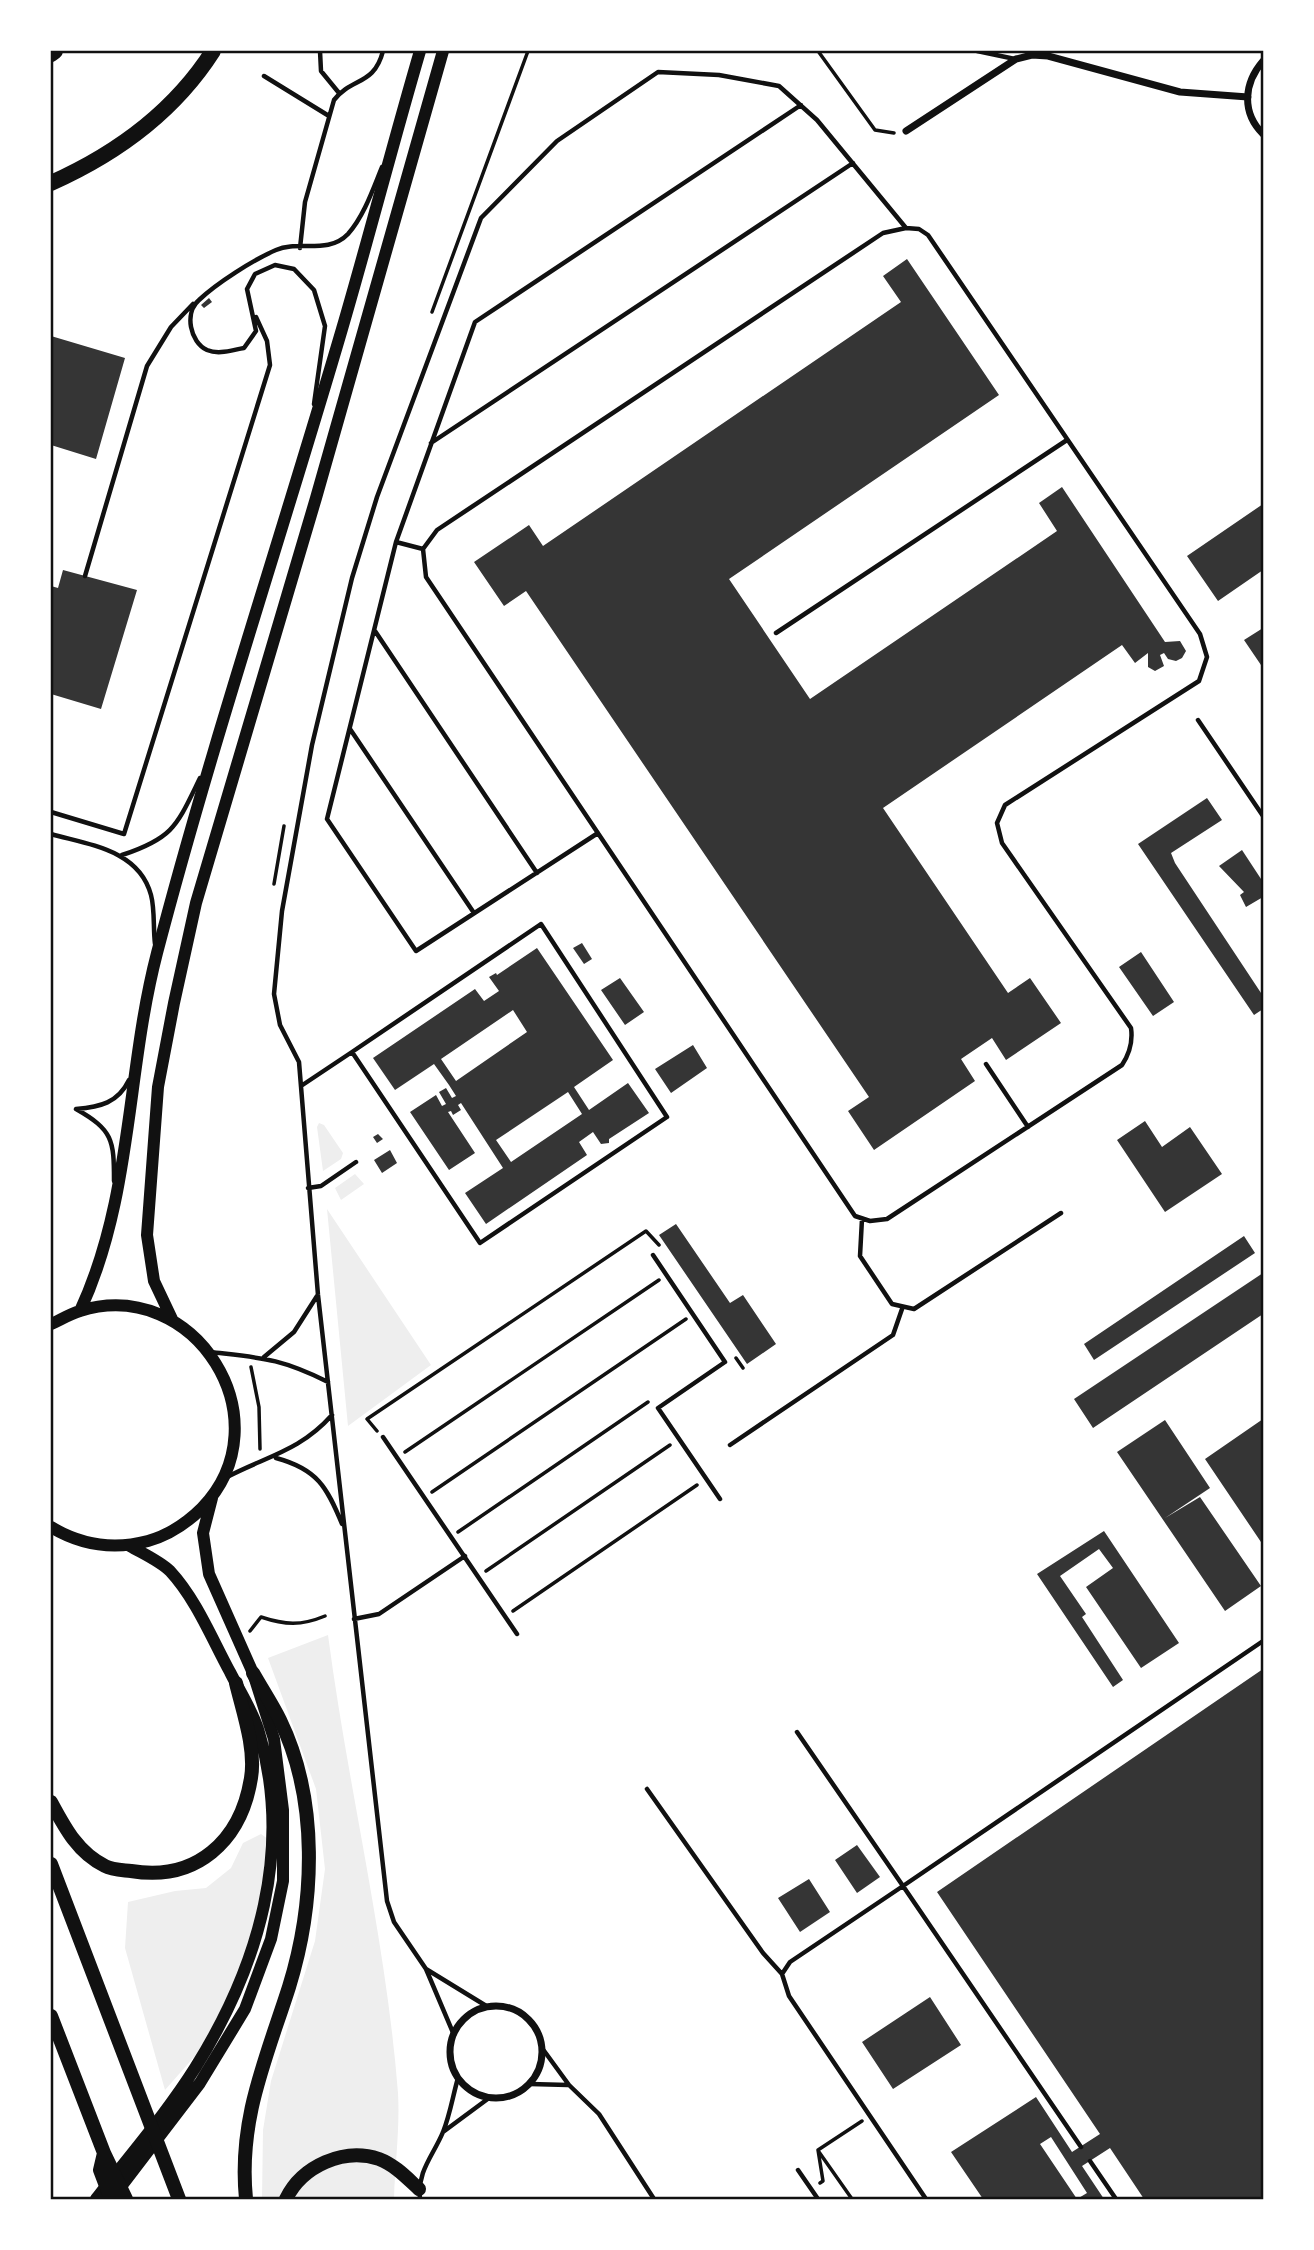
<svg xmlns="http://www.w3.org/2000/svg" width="1314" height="2250" font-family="Roboto,sans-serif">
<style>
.green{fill:#eee}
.building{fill:#353535;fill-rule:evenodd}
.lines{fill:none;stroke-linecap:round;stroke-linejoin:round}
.path{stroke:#111;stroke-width:3.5}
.service{stroke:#111;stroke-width:4.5}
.minor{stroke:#111;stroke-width:7}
.secondary{stroke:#111;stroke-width:12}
.trunk{stroke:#111;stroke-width:14}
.motorway{stroke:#111;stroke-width:16}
.neatline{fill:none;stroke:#111;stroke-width:2.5}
</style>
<rect width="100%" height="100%" fill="#fff"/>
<path class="green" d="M 319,1123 L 324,1125 L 343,1153 L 341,1159 L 323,1171 L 317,1127 Z
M 355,1174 L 364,1184 L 341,1200 L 335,1188 Z
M 327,1209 L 431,1365 L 348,1426 Z
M 328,1635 C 348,1788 386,1939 398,2093 C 400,2128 395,2164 394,2199 L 262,2199 L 263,2130 L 271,2081 L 315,1941 L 325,1869 L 316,1789 L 268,1658 Z
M 261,1834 L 275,1844 L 275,1884 L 226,2006 L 209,2040 L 165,2090 L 125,1948 L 128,1902 L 175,1891 L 206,1888 L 231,1868 L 243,1843 Z"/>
<path class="building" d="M 907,259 L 999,395 L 729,579 L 810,699 L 1057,531 L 1039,503 L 1062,487 L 1165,642 L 1180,641 L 1186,651 L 1182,658 L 1176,661 L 1168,659 L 1164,653 L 1160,655 L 1164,666 L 1155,671 L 1148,667 L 1148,653 L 1135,663 L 1122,645 L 883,808 L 1008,993 L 1030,978 L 1061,1023 L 1006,1060 L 992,1038 L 961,1059 L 975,1081 L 874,1150 L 848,1111 L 869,1097 L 526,591 L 504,606 L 474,562 L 529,525 L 543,546 L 901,302 L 883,276 Z
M 209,298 L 212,302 L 204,308 L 201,305 Z
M 51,336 L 125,358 L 96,459 L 51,445 Z
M 1263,504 L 1263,570 L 1218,601 L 1187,556 Z
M 63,570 L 137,590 L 101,709 L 51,694 L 51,586 L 58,588 Z
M 1263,628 L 1263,668 L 1244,640 Z
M 1207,798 L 1222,820 L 1171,853 L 1175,863 L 1263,996 L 1263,1009 L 1254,1015 L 1138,844 Z
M 1242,850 L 1263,882 L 1263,897 L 1246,907 L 1240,895 L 1244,892 L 1219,866 Z
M 582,943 L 592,959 L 584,964 L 573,948 Z
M 537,948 L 613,1060 L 574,1087 L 589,1110 L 628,1083 L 649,1113 L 609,1139 L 609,1143 L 601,1144 L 593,1132 L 579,1142 L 587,1155 L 486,1224 L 465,1193 L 503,1168 L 461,1103 L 458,1105 L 461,1110 L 453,1115 L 451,1111 L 448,1112 L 475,1153 L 449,1170 L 410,1112 L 436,1095 L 442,1106 L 446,1104 L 439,1092 L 446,1088 L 452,1098 L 456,1096 L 449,1085 L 434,1064 L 395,1090 L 373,1058 L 475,989 L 484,1001 L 499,991 L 489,977 L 496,973 L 497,975 ZM 513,1010 L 527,1032 L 456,1081 L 441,1059 ZM 568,1092 L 582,1114 L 511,1162 L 496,1140 Z
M 1141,952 L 1174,1002 L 1153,1016 L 1119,967 Z
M 620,978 L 644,1012 L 625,1025 L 601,990 Z
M 693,1045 L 707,1068 L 671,1093 L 655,1069 Z
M 1145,1121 L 1162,1147 L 1190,1127 L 1222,1174 L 1165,1212 L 1117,1140 Z
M 378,1134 L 383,1139 L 377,1143 L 373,1137 Z
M 390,1150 L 397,1163 L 382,1173 L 374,1160 Z
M 676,1224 L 730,1303 L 743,1295 L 776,1344 L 747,1364 L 659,1235 Z
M 1244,1236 L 1255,1253 L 1094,1360 L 1084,1344 Z
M 1263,1273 L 1263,1314 L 1093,1428 L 1074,1399 Z
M 1263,1419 L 1263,1545 L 1205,1459 Z
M 1165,1420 L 1210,1488 L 1165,1518 L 1200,1497 L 1261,1586 L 1225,1611 L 1117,1452 Z
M 1104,1531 L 1179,1643 L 1141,1668 L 1086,1587 L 1113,1568 L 1099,1549 L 1060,1576 L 1086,1614 L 1082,1617 L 1123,1680 L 1113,1687 L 1037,1574 Z
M 1263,1669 L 1263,2199 L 1144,2199 L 1110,2148 L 1082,2166 L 1104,2199 L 983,2199 L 951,2152 L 1036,2097 L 1072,2152 L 1100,2134 L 937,1892 ZM 1051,2137 L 1087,2193 L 1077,2199 L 1040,2144 Z
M 857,1845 L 880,1877 L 857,1893 L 835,1860 Z
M 809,1879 L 830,1912 L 800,1932 L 778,1898 Z
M 930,1997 L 961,2045 L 893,2089 L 862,2042 Z"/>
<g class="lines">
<path class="path" d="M 818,51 L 875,130 L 894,133
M 432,312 L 528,51
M 274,884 L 284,826
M 736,1358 L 743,1368
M 251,1367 L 259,1407 L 260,1449
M 377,1431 L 367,1419 L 646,1231 L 659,1245
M 405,1452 L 659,1280
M 432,1492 L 686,1319
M 458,1532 L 648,1402
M 486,1571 L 670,1445
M 513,1611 L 697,1485
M 250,1631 L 261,1617 C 285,1625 301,1626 325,1616
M 819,2152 L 852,2199
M 820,2183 L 823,2181 L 818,2150 L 862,2121"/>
<path class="service" d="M 320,51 L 321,71 L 339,93
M 977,51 L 1015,59
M 264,76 L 329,116
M 906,228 L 919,229 L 928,235 L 1200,634 L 1207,657 L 1199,681 L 1005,805 L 997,823 L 1002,843 L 1131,1028 C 1133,1042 1130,1053 1122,1065 L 887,1219 L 870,1221 L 855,1216 L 426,577 L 423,549 L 437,530 L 883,233 Z
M 300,248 L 305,202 L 334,100 C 352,77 374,86 383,51
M 314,404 L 325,326 L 314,290 L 294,269 L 275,265 L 255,274 L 247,289 L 256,331 L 244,348 C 232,350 219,355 207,350 C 190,342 184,313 199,300 C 217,283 253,260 276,250 C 298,240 328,255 348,234 C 364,216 373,189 382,167
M 431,443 L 853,163
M 396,542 L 423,549
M 85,576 L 147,366 L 171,327 L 193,304
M 375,631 L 537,873
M 776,633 L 1067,440
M 1198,720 L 1263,816
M 350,729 L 474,913
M 51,812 L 124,834 L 270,365 L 267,341 L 256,317
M 598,833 L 416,951 L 327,819 L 396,542 L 475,322 L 801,105
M 51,834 C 90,845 139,850 151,895 C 155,910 153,928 155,944
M 122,855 C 174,838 177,825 200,778
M 986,1064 L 1028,1127
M 301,1086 L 352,1052 L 480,1243 L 667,1117 L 541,924 L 352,1052
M 114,1181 C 114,1140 113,1130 76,1109 C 100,1107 118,1103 129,1080
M 308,1188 L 321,1186 L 356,1162
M 862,1219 L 860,1256 L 892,1304 L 914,1309 L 1061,1213
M 653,1255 L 725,1362 L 658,1408 L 720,1499
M 210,1352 C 262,1358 280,1358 328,1382
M 264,1357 L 294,1332 L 317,1296
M 383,1437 L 517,1634
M 730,1445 L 893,1335 L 902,1309
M 276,1458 C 317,1469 327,1487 342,1524
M 227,1477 C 267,1456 300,1451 332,1415
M 354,1619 L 379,1614 L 465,1556
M 797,1732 L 903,1886 L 790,1962 L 782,1974 L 789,1996 L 926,2199
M 647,1789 L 763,1953 L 782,1974
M 426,1969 L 488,2007
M 454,2035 L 426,1969 L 394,1922 L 387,1901 L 318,1295 L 299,1062 L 280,1025 L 274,994 L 282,911 L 312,745 L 352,578 L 377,497 L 481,218 L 557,141 L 658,72 L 719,75 L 779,86 L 817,120 L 906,228
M 542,2048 L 569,2085 L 599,2114 L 654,2199
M 530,2084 L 568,2085
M 443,2132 L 489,2098
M 1081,2147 L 903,1886 L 1263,1641
M 1090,2161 L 1116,2199
M 798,2170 L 818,2199
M 420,2199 C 417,2171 433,2156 443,2132 C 450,2115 453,2095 458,2078"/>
<path class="minor" d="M 1263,61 C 1244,83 1241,112 1263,134
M 906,131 L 1016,59 L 1032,55 L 1048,56 L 1180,92 L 1248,97
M450 2052a46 46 0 1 1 92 0a46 46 0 1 1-92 0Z"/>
<path class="secondary" d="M 80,1311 C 133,1197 126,1072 157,953 C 212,743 281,537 342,329 C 369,237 393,143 420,51
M 172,1319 L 154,1281 L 147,1235 L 158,1087 L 174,1003 L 196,903 L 316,498 L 443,51
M 51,1324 C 60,1320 70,1314 80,1311 C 195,1275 286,1421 202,1508 C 186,1524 169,1535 148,1541 C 114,1550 81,1545 51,1527
M 116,2193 L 200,2083 L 245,2009 L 271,1939 L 283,1881 L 283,1810 L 274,1739 L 253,1673 L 209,1574 L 203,1533 L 212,1498
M 96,2199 C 129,2156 166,2114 195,2068 C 259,1966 294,1848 258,1729 C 252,1710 239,1690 230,1672 C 212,1639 196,1599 170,1571 C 160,1561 142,1553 130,1546"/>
<path class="trunk" d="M 51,1802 C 65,1828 78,1853 105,1866 C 112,1870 123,1870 131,1871 C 196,1882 241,1841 251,1778 C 256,1749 243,1712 236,1683
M 51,1864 L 179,2199
M 51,2016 L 104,2153 L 126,2199
M 104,2153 L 100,2170 L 111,2199
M 246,2199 C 238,2120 266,2059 289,1987 C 315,1903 319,1800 280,1720 C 272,1704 262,1689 253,1673
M 286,2199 C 302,2166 344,2147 379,2159 C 395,2165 407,2178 419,2189"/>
<path class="motorway" d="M 51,54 L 55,51
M 51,183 C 116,154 174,112 213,51"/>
</g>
<rect width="1314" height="2250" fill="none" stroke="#ffffff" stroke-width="105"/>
<rect x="52" y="52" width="1210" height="2146" class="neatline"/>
</svg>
